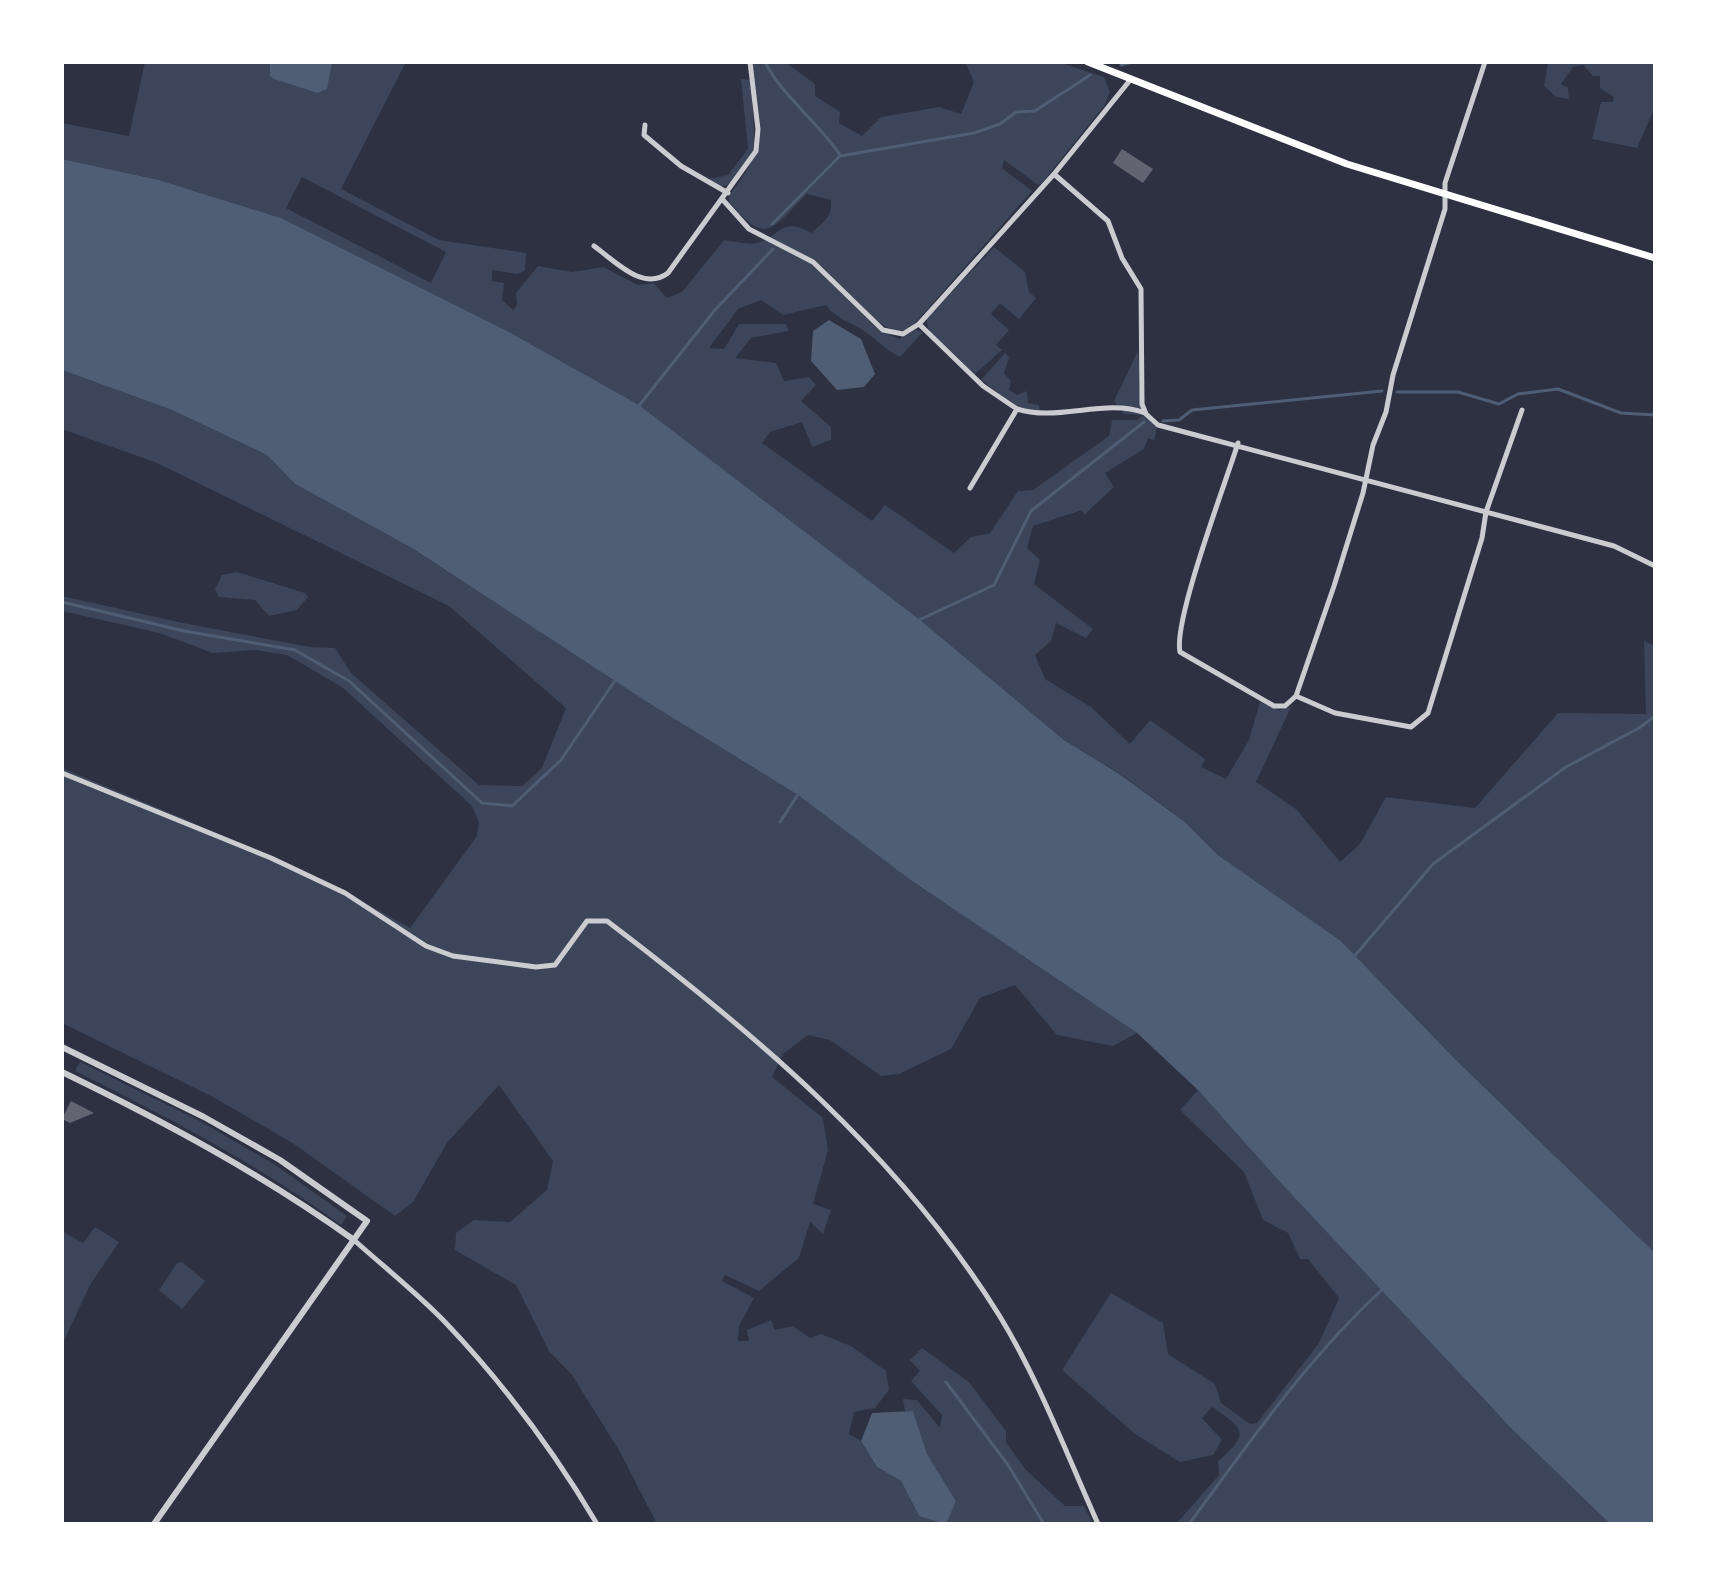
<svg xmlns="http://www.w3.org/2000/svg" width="1717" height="1586" font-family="Helvetica,sans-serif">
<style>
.green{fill:#3c4559;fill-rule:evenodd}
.water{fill:#4f5d75}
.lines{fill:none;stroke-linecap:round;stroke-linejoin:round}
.stream{stroke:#4f5d75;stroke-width:3}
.building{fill:#626471}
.minor{stroke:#caccd0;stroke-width:5}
.tertiary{stroke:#caccd0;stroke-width:6}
.secondary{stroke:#fff;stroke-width:7}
</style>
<rect width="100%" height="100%" fill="#2d3142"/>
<path class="green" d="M 145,62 L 406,62 L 341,189 L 439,240 L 526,253 L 525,270 L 518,274 L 492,270 L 492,281 L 504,283 L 502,300 L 513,310 L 517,305 L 516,293 L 538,266 L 572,272 L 603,267 L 638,285 L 654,283 L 667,298 L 682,292 L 724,240 C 733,241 749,245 757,243 C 783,235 780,216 812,233 C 823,221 832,219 831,200 L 807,194 C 770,231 767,246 729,202 L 729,196 C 772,140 760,128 752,62 L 785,62 L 815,84 L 815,96 L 840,112 L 839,123 L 862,136 L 881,117 L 939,107 L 961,114 L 974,82 L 965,62 L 1058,62 L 1104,77 L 1110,92 L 1104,106 L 1042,183 L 1038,185 L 1004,160 L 1002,168 L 1032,191 L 910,329 C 878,341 835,277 813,259 L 812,264 L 882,332 L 899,339 L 915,330 L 923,332 L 900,357 C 887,351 880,342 868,334 C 854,322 837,321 826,305 L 783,315 L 761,300 L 738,309 L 709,348 L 724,349 L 739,324 L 786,324 L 789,331 L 751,338 L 735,358 L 776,363 L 784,381 L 809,377 L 816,385 L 801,401 L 831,427 L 831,440 L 812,447 L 802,422 L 770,432 L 762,443 L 872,521 L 885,505 L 954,553 L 971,537 L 990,533 L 1018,491 L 1033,490 L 1109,436 L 1112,420 L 1137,420 L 1143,415 L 1124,414 L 1114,401 L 1138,351 C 1142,379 1131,408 1157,427 L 1154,440 L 1148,438 L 1144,449 L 1105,473 L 1114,487 L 1084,515 L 1082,510 L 1033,526 L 1027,548 L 1040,560 L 1034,584 L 1093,629 L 1086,638 L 1056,623 L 1051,641 L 1035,655 L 1045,679 L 1091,707 L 1130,744 L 1150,720 L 1205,759 L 1201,767 L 1226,779 L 1249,740 L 1260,702 L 1279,710 L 1291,707 L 1256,782 L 1296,809 L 1340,862 L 1360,844 L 1386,797 L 1475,808 L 1558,713 L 1646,714 L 1644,641 L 1655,646 L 1655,1253 L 1455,1059 L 1341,941 L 1218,855 L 1185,822 L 1119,773 L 1064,740 L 919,619 L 639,405 L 511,333 L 281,218 L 159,180 L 62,159 L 62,123 L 129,136 ZM 302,177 L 446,252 L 431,283 L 286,208 Z
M 1548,62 L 1655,62 L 1655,107 L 1637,148 L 1592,139 L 1601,102 L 1613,102 L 1614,97 L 1600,88 L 1600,76 L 1593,76 L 1583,65 L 1573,67 L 1561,84 L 1568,88 L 1569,99 L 1556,97 L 1544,86 Z
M 741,79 L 751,80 L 755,150 L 729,185 L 719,187 L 709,179 L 728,175 L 748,149 Z
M 994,247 L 1025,272 L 1029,292 L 1036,298 L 1019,319 L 1000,303 L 991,314 L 1009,330 L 996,345 L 1002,350 L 975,374 L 929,330 L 926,319 Z
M 1005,353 L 1009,357 L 1004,373 L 1011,381 L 1009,390 L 1017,395 L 1027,391 L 1028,403 L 1039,405 L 1040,412 L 1016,406 L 981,380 Z
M 62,370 L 172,410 L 267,455 L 295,484 L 412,548 L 647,702 L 798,795 L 909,879 L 1137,1033 L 1113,1046 L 1057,1035 L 1015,985 L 980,998 L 951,1049 L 899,1074 L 881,1076 L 830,1040 L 808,1035 L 783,1054 L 772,1077 L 823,1118 L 828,1150 L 813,1204 L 831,1210 L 823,1234 L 810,1222 L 799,1258 L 759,1291 L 725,1275 L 722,1281 L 754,1298 L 739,1326 L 738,1341 L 749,1341 L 747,1330 L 771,1320 L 775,1330 L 793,1326 L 810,1338 L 821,1334 L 851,1346 L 886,1371 L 889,1390 L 875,1408 L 854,1412 L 849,1434 L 861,1441 L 877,1467 L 901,1481 L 919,1516 L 956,1501 L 927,1454 L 913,1411 L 905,1411 L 903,1399 L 917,1400 L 940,1428 L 942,1415 L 911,1381 L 920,1371 L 910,1360 L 922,1348 L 969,1382 L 1006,1431 L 1006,1442 L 1025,1469 L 1065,1506 L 1084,1506 L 1093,1524 L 657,1524 L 620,1452 L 572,1375 L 549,1351 L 516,1285 L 455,1250 L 456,1233 L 474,1220 L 510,1222 L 547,1190 L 553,1161 L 499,1085 L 447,1143 L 413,1202 L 395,1216 L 294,1144 L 213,1097 L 62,1023 L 62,768 C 180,818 299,863 410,928 L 477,836 L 479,822 L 472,806 L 342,687 L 287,655 L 256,650 L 213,653 L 159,633 L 62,611 L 62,596 L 183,623 L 310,647 L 335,648 L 351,673 L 479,785 L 522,786 L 542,768 L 566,708 L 449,606 L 157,463 L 62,429 Z
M 237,572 L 305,593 L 308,597 L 297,610 L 269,616 L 255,600 L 219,597 L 215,589 L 222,575 Z
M 80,1062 L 200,1121 L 277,1166 L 347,1216 L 341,1225 C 254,1162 171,1119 75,1071 Z
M 1198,1090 L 1488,1404 L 1610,1524 L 1176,1524 L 1219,1475 L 1218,1461 C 1250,1434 1245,1429 1212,1407 L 1202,1418 L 1222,1440 L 1213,1455 L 1180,1462 L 1135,1434 L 1062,1370 L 1111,1293 L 1163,1323 L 1168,1354 L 1215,1384 L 1221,1403 L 1250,1424 L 1257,1423 L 1319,1343 L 1339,1298 L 1308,1259 L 1300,1259 L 1288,1233 L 1263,1220 L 1244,1172 L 1180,1110 Z
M 95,1227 L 119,1242 L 90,1285 L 62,1345 L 62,1231 L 83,1243 Z
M 182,1262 L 205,1281 L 182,1309 L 159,1290 L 177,1263 Z"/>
<path class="water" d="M 270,62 L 332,62 L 327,89 L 318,93 L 274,79 L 270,76 Z
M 62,159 L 159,180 L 281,218 L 511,333 L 639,405 L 919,619 L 1064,740 L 1118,773 L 1185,822 L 1218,855 L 1341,941 L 1455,1059 L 1655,1253 L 1655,1524 L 1610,1524 L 1510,1427 L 1280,1182 L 1198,1090 L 1137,1033 L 909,879 L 798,795 L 647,702 L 412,548 L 295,484 L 267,455 L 172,410 L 62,370 Z
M 829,320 L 861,339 L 875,374 L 864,387 L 837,390 L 811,361 L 813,331 Z
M 913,1411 L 927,1454 L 956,1501 L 946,1524 L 919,1516 L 901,1481 L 877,1467 L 861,1441 L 872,1413 Z"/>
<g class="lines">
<path class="stream" d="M 765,62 C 783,97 818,122 840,155
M 1121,65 L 1132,62
M 772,224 L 840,156 L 974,133 L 1000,124 L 1016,112 L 1035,111 L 1090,75
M 1397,392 L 1458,392 L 1499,404 L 1518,394 L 1558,389 L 1621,413 L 1655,415
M 638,407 L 714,311 L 773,249
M 1163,421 L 1179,420 L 1192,410 L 1382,391
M 62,602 L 184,631 L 295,650 L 349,681 L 482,803 L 512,806 L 561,760 L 616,679
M 917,621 L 994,585 L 1031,511 L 1144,422
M 780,822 L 799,793
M 1352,959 L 1433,864 L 1566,767 L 1639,728 L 1655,716
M 946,1382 L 1008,1465 L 1044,1524
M 1189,1524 C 1249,1443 1310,1355 1385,1287"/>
</g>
<path class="building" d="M 1122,149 L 1153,169 L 1143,183 L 1113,163 Z
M 71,1101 L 94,1113 L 70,1123 L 62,1119 Z"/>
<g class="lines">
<path class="minor" d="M 645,125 L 644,135 L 681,166 L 728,193
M 1054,174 L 1108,221 L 1122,258 L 1141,289 L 1142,404 L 1146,414 L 1158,425 L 1614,546 L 1655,566
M 723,200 L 749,229 L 813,262 L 883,330 L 903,334 L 919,324
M 594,246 C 615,261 643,292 668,273 L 756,151 L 758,129 L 750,62
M 1017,409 C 1058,422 1105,398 1145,413
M 1238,443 C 1226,482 1173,621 1180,652 L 1274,706 L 1285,706 L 1296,696 L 1335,713 L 1411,727 L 1428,713 L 1482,538 L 1486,512 L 1522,410
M 970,488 L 1017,409 L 983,386 L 919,324 L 1054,174 L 1131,79
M 1296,696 L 1334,586 L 1363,493 L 1373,445 L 1386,412 L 1393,375 L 1445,209 L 1445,183 L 1485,62
M 62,773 L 271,858 L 345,893 L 426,946 L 453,956 L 536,967 L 555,965 L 587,921 L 607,921 C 756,1034 900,1156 999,1315 C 1039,1380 1067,1455 1098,1524
M 354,1240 C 384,1267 417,1293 445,1322 C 503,1383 554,1451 597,1524"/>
<path class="tertiary" d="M 62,1047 L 204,1117 L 280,1160 L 367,1221 L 154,1524
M 62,1072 C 165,1122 260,1173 354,1240"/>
<path class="secondary" d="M 1088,62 L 1347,164 L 1655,258"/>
</g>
<rect width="1717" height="1586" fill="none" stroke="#ffffff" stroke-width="128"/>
</svg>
